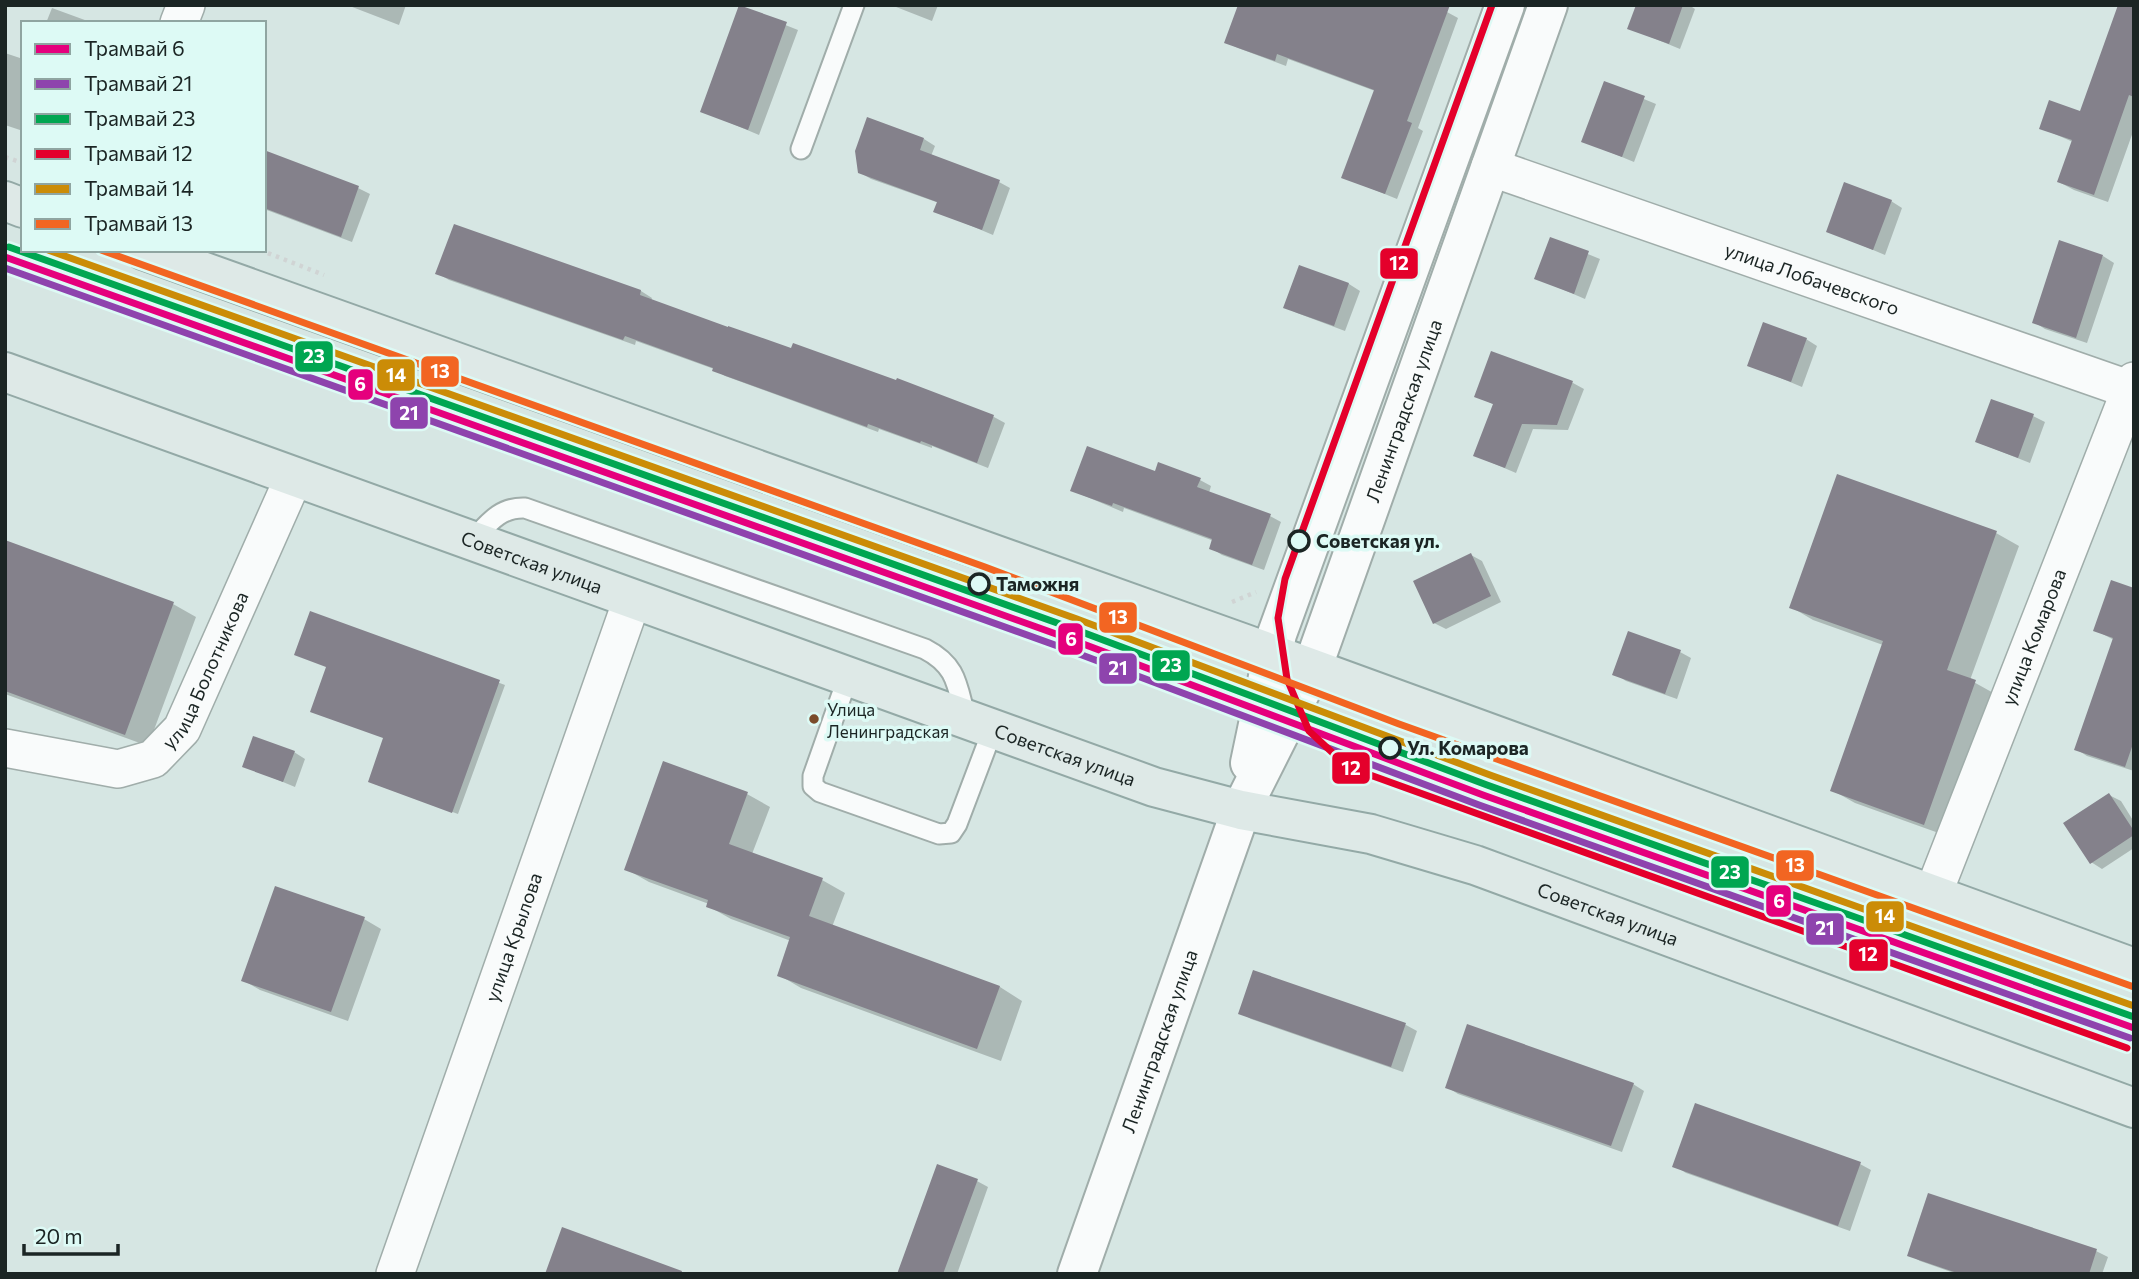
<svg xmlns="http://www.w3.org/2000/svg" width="2139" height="1279" font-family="Commissioner,sans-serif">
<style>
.shadow{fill:#0003}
.building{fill:#84818b}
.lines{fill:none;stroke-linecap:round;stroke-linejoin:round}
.lane-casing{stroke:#a0adaa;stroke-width:23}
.street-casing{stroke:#a0adaa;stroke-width:40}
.secondary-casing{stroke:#a0adaa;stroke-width:42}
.primary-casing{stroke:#93a9a6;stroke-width:42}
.path{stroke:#d0d4d4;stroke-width:4.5;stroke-dasharray:3.5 5;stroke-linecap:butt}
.lane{stroke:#f9fbfb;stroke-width:19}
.street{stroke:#f9fbfb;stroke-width:37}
.secondary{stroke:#f9fbfb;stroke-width:38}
.primary{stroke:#dee9e7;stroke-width:38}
.tram-1-casing{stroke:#ddfaf5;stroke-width:12}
.tram-2-casing{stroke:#ddfaf5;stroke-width:12}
.tram-3-casing{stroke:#ddfaf5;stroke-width:12}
.tram-4-casing{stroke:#ddfaf5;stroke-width:12}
.tram-5-casing{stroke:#ddfaf5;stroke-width:12}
.tram-6-casing{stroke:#ddfaf5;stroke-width:12}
.tram-1{stroke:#e5007d;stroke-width:7}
.tram-2{stroke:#8e44ad;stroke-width:7}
.tram-3{stroke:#00a651;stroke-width:7}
.tram-4{stroke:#e4002b;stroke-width:7}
.tram-5{stroke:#cb8c07;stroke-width:7}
.tram-6{stroke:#f26522;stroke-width:7}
.stop-dot{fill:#ddfaf5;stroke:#1b2524;stroke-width:3.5}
.bus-dot{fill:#7a4b2a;stroke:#ddfaf5;stroke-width:2.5}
.labels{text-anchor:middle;stroke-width:7;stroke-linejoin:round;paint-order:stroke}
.bus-label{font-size:17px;fill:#1b2524;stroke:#ddfaf5;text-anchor:start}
.street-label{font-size:19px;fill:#1b2524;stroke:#ddfaf5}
.stop-label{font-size:19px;font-weight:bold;fill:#1b2524;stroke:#ddfaf5;text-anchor:start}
.line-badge{stroke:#ddfaf5;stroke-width:2.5}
.badge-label{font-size:19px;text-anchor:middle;font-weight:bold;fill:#fff}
</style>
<rect width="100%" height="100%" fill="#d6e6e3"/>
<path class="shadow" d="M 347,5 L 406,5 L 399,25 Z
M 891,5 L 938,5 L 932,21 Z
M 1638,5 L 1689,5 L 1695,9 L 1680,49 L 1629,28 Z
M 740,7 L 798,30 L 759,135 L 702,111 Z
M 52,8 L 93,23 L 46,23 Z
M 1447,12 L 1458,18 L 1418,128 L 1423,131 L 1397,199 L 1343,177 L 1375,91 L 1288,59 L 1286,66 L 1238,48 L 1226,42 Z
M 2134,20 L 2134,129 L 2108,202 L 2074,190 L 2059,182 L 2073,142 L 2041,128 L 2081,113 Z
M 5,53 L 23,59 L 23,131 L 5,125 Z
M 1605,83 L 1656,104 L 1634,162 L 1583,141 Z
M 924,139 L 935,146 L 931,156 L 999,182 L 1010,188 L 993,235 L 936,211 L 939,203 L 871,179 L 859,172 Z
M 264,152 L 358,188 L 370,194 L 352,242 L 264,209 Z
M 1891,201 L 1902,208 L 1885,255 L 1828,231 Z
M 455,226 L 641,291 L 652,298 L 651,301 L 792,351 L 897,383 L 898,380 L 994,417 L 1005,423 L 988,468 L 932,446 L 932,448 L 879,429 L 878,432 L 725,376 L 714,369 L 636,341 L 635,345 L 449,280 L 437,273 Z
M 1551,239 L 1600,259 L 1585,299 L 1536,278 Z
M 2103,256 L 2114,263 L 2087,343 L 2045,329 L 2034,322 Z
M 1300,267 L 1349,284 L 1360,291 L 1345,331 L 1297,313 L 1285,307 Z
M 1806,339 L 1817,346 L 1802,387 L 1749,365 Z
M 1492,353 L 1573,383 L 1584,389 L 1568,430 L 1533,429 L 1516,473 L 1476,456 L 1495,405 L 1476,396 Z
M 2033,416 L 2045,422 L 2030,463 L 1977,442 Z
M 1156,473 L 1200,480 L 1211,486 L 1209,493 L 1270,516 L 1281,522 L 1264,570 L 1222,555 L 1211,548 L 1214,541 L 1124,508 L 1123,512 L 1073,491 Z
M 1996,533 L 2019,546 L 1970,680 L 1997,695 L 1947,836 L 1855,803 L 1832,790 L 1883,645 L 1813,620 L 1791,607 Z
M 5,542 L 173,604 L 196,617 L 148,746 L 5,694 Z
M 1471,555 L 1482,561 L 1501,602 L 1446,629 L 1434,623 Z
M 2134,590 L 2134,771 L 2087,756 L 2076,749 L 2114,640 L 2095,630 Z
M 311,613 L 505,685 L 458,814 L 375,784 L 385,738 Z
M 1629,633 L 1680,652 L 1691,658 L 1677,699 L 1626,681 L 1615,674 Z
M 294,752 L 305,759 L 295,787 L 244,766 Z
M 747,794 L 770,807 L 752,854 L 822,880 L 845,893 L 832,927 L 1000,987 L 1022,1001 L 1001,1061 L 801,988 L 779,975 L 791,941 L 731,919 L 708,906 L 709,904 L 649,882 L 626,869 Z
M 2109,795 L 2121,801 L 2134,822 L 2134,848 L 2102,869 L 2091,862 Z
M 364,919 L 381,929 L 348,1021 L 260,990 L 243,980 Z
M 1254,972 L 1406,1025 L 1417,1031 L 1403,1072 L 1251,1019 L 1240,1013 Z
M 1633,1084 L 1644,1091 L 1622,1152 L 1458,1094 L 1447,1087 Z
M 1860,1164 L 1871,1170 L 1850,1231 L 1686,1173 L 1675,1166 Z
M 977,1181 L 988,1187 L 957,1274 L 898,1274 Z
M 2096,1251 L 2108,1257 L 2102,1274 L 1957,1274 L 1920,1261 L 1909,1255 Z"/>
<path class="building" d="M 739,5 L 787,22 L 748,130 L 700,112 Z
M 1238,5 L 1450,5 L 1407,121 L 1412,123 L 1385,194 L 1341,178 L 1374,90 L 1277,54 L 1275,61 L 1224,43 Z
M 1636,5 L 1683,5 L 1669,44 L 1627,29 Z
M 2118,5 L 2134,5 L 2134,97 L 2129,95 L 2094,195 L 2057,182 L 2072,140 L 2039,129 L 2049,100 L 2080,111 Z
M 1604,81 L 1645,96 L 1622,157 L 1581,142 Z
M 867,117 L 924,138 L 920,150 L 1000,180 L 982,230 L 933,212 L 937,202 L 858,173 L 855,151 Z
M 264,150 L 359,186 L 341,237 L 264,208 Z
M 1844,182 L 1892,200 L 1873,250 L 1826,232 Z
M 454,224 L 641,290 L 640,295 L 728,327 L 728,326 L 791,348 L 793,343 L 896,380 L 897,378 L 994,415 L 977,463 L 921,441 L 920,443 L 868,424 L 867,427 L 712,371 L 713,368 L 625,336 L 623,340 L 435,274 Z
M 1550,237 L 1589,251 L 1574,294 L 1534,279 Z
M 2059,240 L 2103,255 L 2076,338 L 2032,323 Z
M 1299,265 L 1349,283 L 1334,326 L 1283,308 Z
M 1763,322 L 1807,338 L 1791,382 L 1747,366 Z
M 1491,351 L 1573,381 L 1557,425 L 1522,424 L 1505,468 L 1473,456 L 1493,404 L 1474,397 Z
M 1991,399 L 2034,414 L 2018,458 L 1975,442 Z
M 1087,446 L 1155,471 L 1158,462 L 1201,478 L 1197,487 L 1271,514 L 1252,565 L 1209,549 L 1212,539 L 1113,503 L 1112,506 L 1070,491 Z
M 1837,474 L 1997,531 L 1947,670 L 1976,680 L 1924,825 L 1830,791 L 1883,641 L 1789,608 Z
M 5,540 L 174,602 L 125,735 L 5,691 Z
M 1471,553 L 1491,596 L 1433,624 L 1413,581 Z
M 2111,580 L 2134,588 L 2134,741 L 2125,767 L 2074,750 L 2113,638 L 2093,631 Z
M 310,611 L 500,680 L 452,813 L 368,782 L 383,738 L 310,712 L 326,667 L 294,655 Z
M 1628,631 L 1681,650 L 1665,694 L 1612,675 Z
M 253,736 L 295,751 L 283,782 L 242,767 Z
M 663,761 L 748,792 L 729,844 L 823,878 L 809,916 L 1000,986 L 977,1049 L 777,976 L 790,937 L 706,907 L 708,900 L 624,870 Z
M 2109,793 L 2134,831 L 2134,835 L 2090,864 L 2063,823 Z
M 275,886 L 365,917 L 331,1012 L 241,981 Z
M 1253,970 L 1406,1023 L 1391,1067 L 1238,1014 Z
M 1467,1024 L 1634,1083 L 1611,1146 L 1445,1088 Z
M 1695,1103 L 1861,1162 L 1838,1226 L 1672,1167 Z
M 937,1164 L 978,1179 L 943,1274 L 897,1274 Z
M 1928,1193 L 2097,1249 L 2089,1274 L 1960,1274 L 1907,1256 Z
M 562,1227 L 682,1271 L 681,1274 L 545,1274 Z"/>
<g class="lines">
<defs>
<path id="lane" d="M 801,149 L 854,5
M 471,542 C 488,524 499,507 525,508 L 925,649 C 958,666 957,687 966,719
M 848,677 L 813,776 L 813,786 L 820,792 L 939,834 L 951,833 L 957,824 L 993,729"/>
<g id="street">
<path d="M 179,23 L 186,5"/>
<path id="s1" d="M 1490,167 L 2134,391"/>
<path id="s2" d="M 5,748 L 118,769 L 153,759 L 182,729 L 294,477"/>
<path id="s3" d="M 1933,894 L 2134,381"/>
<path id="s4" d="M 395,1274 L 632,600"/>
</g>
<g id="secondary">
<path d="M 1250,763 L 1277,634 L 1505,5"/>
<path id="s5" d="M 1077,1274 L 1241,810 L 1312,669 L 1548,5"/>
</g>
<g id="primary">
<path d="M 5,201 L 23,208"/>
<path d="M 143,250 L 1245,644 L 2134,968"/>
<path id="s6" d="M 5,372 L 1154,787 L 1241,810 L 1371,834 L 1475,865 L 2134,1108"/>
</g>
</defs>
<use href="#lane" class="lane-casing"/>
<use href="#street" class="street-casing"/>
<use href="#secondary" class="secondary-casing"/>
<use href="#primary" class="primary-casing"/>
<path class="path" d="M 5,157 L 23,163
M 260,250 L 324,275
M 1232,602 L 1256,592"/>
<use href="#lane" class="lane"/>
<use href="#street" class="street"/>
<use href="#secondary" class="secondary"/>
<use href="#primary" class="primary"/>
<defs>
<path id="tram-1" d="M 5,257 L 1070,639 L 1483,795 L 2134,1028"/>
<path id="tram-2" d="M 5,268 L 1066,649 L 1479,805 L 2130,1038"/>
<path id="tram-3" d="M 9,247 L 1074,629 L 1487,785 L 2134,1017"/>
<path id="tram-4" d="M 1492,5 L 1285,579 L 1278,618 L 1287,679 L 1309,731 L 1348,767 L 2127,1048"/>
<path id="tram-5" d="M 48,250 L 1077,619 L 1490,775 L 2134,1006"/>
<path id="tram-6" d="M 101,250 L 985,567 L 1399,724 L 2134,987"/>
</defs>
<use href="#tram-1" class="tram-1-casing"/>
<use href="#tram-2" class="tram-2-casing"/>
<use href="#tram-3" class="tram-3-casing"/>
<use href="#tram-4" class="tram-4-casing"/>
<use href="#tram-5" class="tram-5-casing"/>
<use href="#tram-6" class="tram-6-casing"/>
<use href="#tram-1" class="tram-1"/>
<use href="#tram-2" class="tram-2"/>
<use href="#tram-3" class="tram-3"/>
<use href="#tram-4" class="tram-4"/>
<use href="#tram-5" class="tram-5"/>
<use href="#tram-6" class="tram-6"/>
</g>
<g class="stop-dot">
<circle cx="1299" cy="541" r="10"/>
<circle cx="979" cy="584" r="10"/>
<circle cx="1390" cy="748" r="10"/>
</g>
<circle class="bus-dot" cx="814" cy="719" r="6"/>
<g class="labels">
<g class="bus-label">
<text x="827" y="716">Улица<tspan x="827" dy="22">Ленинградская</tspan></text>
</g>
<g class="street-label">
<text dy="7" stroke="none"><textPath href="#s1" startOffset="341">улица Лобачевского</textPath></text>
<text dy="7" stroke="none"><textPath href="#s5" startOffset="924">Ленинградская улица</textPath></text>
<text dy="7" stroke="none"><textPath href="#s6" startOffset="560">Советская улица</textPath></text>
<text dy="7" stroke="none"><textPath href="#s3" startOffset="276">улица Комарова</textPath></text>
<text dy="7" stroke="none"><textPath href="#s2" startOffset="256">улица Болотникова</textPath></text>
<text dy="7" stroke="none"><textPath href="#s6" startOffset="1127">Советская улица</textPath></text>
<text dy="7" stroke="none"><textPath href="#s6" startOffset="1694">Советская улица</textPath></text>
<text dy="7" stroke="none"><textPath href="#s4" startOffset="357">улица Крылова</textPath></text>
<text dy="7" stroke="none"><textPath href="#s5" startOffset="247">Ленинградская улица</textPath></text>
</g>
<g class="stop-label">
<text x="1316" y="548">Советская ул.</text>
<text x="996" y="591">Таможня</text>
<text x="1407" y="755">Ул. Комарова</text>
</g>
</g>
<g class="line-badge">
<rect x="1379" y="247" width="40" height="33" rx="7" fill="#e4002b"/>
<rect x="294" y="340" width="40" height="33" rx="7" fill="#00a651"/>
<rect x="420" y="355" width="40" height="33" rx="7" fill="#f26522"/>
<rect x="376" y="358" width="40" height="34" rx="7" fill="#cb8c07"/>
<rect x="347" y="368" width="27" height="33" rx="7" fill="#e5007d"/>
<rect x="389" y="396" width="40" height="34" rx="7" fill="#8e44ad"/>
<rect x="1098" y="601" width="40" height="33" rx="7" fill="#f26522"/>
<rect x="1057" y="622" width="27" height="34" rx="7" fill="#e5007d"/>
<rect x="1151" y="649" width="40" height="33" rx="7" fill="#00a651"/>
<rect x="1098" y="652" width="40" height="33" rx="7" fill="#8e44ad"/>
<rect x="1331" y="751" width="40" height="34" rx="7" fill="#e4002b"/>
<rect x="1775" y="849" width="40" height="33" rx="7" fill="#f26522"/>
<rect x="1710" y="855" width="40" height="34" rx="7" fill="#00a651"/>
<rect x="1765" y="884" width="27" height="34" rx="7" fill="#e5007d"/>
<rect x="1865" y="900" width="40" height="33" rx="7" fill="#cb8c07"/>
<rect x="1805" y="912" width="40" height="34" rx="7" fill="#8e44ad"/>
<rect x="1848" y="938" width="41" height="34" rx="7" fill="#e4002b"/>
</g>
<g class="badge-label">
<text x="1399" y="270">12</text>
<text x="314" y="363">23</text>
<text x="440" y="378">13</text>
<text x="396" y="382">14</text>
<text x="360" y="391">6</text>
<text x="409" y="420">21</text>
<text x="1118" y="624">13</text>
<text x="1071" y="646">6</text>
<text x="1171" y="672">23</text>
<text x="1118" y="675">21</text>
<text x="1351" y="775">12</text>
<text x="1795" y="872">13</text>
<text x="1730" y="879">23</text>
<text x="1779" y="908">6</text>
<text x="1885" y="923">14</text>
<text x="1825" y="935">21</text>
<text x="1868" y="961">12</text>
</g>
<rect width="2139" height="1279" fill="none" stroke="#1b2524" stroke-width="14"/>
<rect x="21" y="21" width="245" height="231" fill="#ddfaf5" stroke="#8fa5a1" stroke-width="2"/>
<rect x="35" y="44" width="35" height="10" fill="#e5007d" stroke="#8fa5a1" stroke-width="2"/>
<text x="84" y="56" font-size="21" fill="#1b2524">Трамвай 6</text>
<rect x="35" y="79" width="35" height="10" fill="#8e44ad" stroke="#8fa5a1" stroke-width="2"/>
<text x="84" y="91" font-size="21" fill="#1b2524">Трамвай 21</text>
<rect x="35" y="114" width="35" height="10" fill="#00a651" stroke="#8fa5a1" stroke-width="2"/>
<text x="84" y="126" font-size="21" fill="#1b2524">Трамвай 23</text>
<rect x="35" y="149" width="35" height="10" fill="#e4002b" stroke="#8fa5a1" stroke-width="2"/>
<text x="84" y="161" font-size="21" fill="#1b2524">Трамвай 12</text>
<rect x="35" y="184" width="35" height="10" fill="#cb8c07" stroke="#8fa5a1" stroke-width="2"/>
<text x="84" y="196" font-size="21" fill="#1b2524">Трамвай 14</text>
<rect x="35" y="219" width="35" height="10" fill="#f26522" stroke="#8fa5a1" stroke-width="2"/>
<text x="84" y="231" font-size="21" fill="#1b2524">Трамвай 13</text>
<path d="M24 1244v10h94v-10" fill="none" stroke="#1b2524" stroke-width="3.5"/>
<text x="35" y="1244" font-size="21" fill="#1b2524" stroke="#ddfaf5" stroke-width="5" paint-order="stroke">20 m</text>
</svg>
